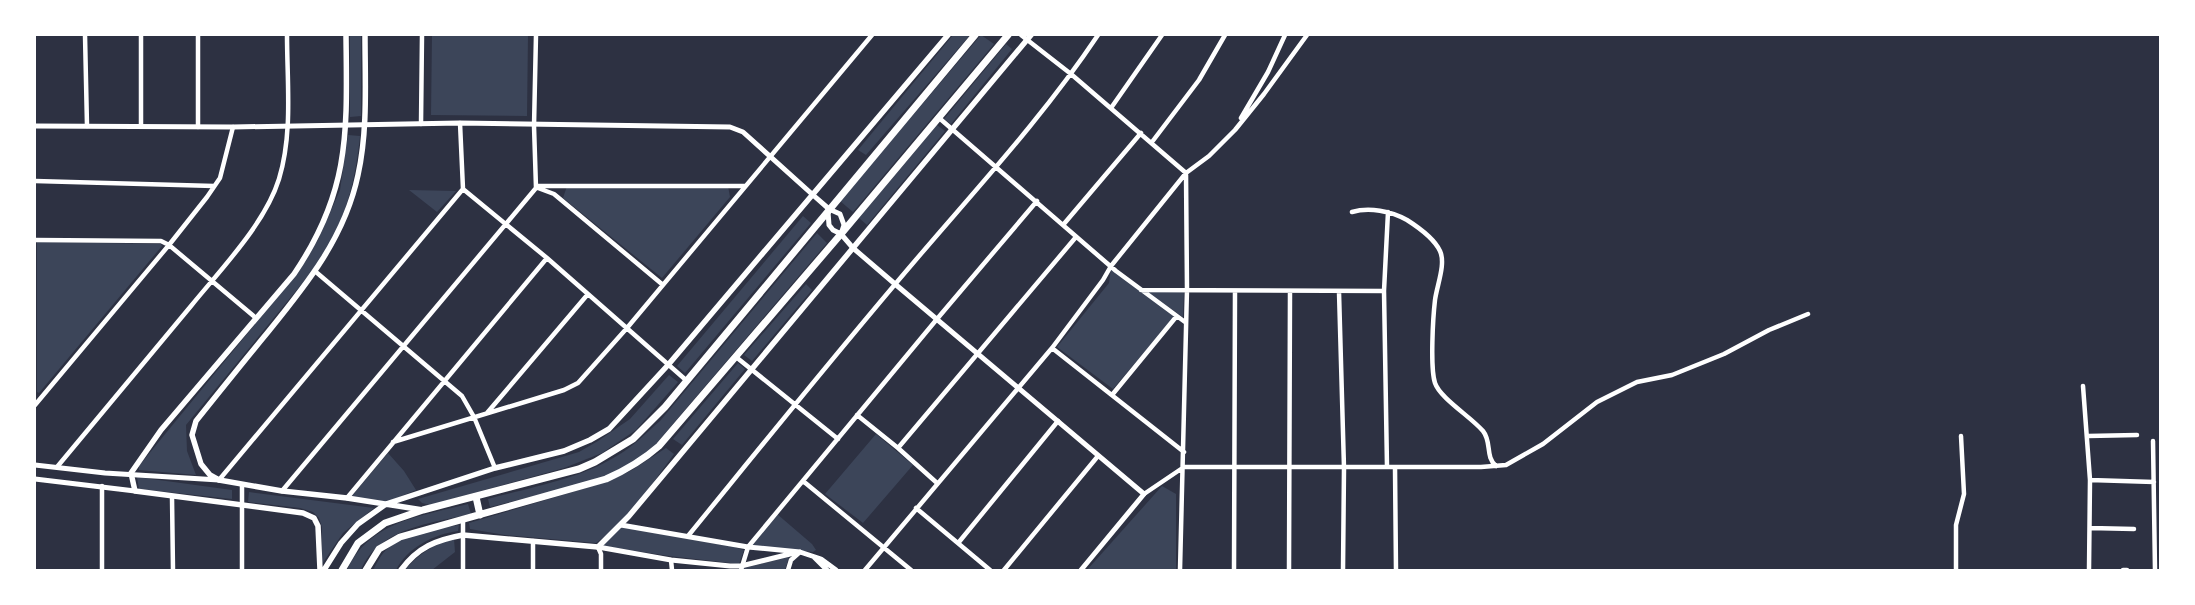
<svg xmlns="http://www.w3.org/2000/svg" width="2195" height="605" font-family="Jost,sans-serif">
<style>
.green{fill:#3c4559}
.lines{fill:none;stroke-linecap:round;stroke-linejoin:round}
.minor{stroke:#fff;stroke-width:4.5}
.tertiary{stroke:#fff;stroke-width:5}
.secondary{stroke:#fff;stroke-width:5.5}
.primary{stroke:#fff;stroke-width:7}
</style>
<rect width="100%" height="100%" fill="#2d3142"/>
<path class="green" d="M 350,35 L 361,35 L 361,116 L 350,117 Z
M 432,35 L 528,35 L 527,116 L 431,115 Z
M 953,35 L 970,35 L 866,155 L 858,150 Z
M 981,35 L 994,44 L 853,212 L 840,201 Z
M 1006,44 L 1012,49 L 951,124 L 944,119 Z
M 937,125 L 945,131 L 867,225 L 859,218 Z
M 348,135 L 360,136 C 354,192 343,229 309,275 L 186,425 L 187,451 L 196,475 L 139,470 L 139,466 L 301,268 L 318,240 L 340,190 Z
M 567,186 L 728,186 L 730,197 L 662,278 L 563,198 Z
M 409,190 L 456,191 L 437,212 Z
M 803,216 L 811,223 L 685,373 L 677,366 Z
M 817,233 L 827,243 L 655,445 L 630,465 L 598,480 L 490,507 L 488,499 C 528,488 579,479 615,457 C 632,448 646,433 660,421 Z
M 37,242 L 161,244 L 162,246 L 39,393 L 37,392 Z
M 1111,268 L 1175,316 L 1113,389 L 1057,347 L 1109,283 Z
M 806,284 L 812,290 L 752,361 L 744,355 Z
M 1184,291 L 1183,317 L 1146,292 Z
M 738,363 L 745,369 L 682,445 L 673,439 Z
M 669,375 L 678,382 L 636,430 L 602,453 L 564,468 L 430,505 L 422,503 L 418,499 L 579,452 L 598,441 L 630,419 Z
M 876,434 L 913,465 L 863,523 L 825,494 Z
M 666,448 L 674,454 C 651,485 628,521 596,543 L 505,535 L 470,529 L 469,523 L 609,481 L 632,470 Z
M 388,453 L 404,471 L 416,490 L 387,502 L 351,497 Z
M 137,477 L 232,490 L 232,499 L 139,489 Z
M 1162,486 L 1176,494 L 1176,570 L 1087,570 Z
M 249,492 L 374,508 L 343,533 L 322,564 L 322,527 L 319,518 L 313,512 L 300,508 L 248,502 Z
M 468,504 L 471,514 C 432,523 378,528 361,570 L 347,570 C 369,521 422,516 468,504 Z
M 777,514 L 812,544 L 816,550 L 813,552 L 751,546 Z
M 459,525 L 458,531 C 434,534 407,548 396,570 L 373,570 C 377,563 380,556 386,550 C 402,535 437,529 459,525 Z
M 621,527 L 734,547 L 744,550 L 739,564 L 669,556 L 602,546 Z
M 454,539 L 455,552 L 432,570 L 405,570 C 419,554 433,544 454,539 Z
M 789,557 L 785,570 L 744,570 L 744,568 Z"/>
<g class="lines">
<path class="minor" d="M 85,35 L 87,126
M 141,35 L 141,126
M 198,35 L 198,127
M 1021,35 L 1071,74 L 1186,173 L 1187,289 L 1180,570
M 1111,108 L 1162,35
M 938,117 L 1116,271 L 1185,322
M 1241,118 L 1268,72 L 1285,35
M 421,124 L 422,35
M 1152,142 L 1199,80 L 1225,35
M 35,181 L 214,186
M 536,186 L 745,186
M 538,188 L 554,194 L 663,285
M 463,189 L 547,258 L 687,381
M 1352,212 C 1369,207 1391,211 1407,220 C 1418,227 1434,238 1440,251 C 1446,264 1437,285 1435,300 C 1433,317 1430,368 1435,383 C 1440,398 1471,417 1483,431 C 1492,442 1485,457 1496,466
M 1063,225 L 1141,133
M 35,240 L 161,241 L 169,245 L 256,318
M 316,272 L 462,396 L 474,417 L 495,468
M 1141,290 L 1384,291
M 1339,292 L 1344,468 L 1343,570
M 1052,348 L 1184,452
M 736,357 L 838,439
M 2083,386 L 2090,480 L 2089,570
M 1112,395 L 1176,317
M 35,405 L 169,245 L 207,197 L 220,178 L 233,127
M 487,413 L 588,294
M 857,415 L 898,448 L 937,483
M 2088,436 L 2137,435
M 2153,441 L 2155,570
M 393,442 L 564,390 L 578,383 L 627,328 L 872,35
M 898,448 L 1076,237
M 57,467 C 102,413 146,360 191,306 C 221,269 265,224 279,179 C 293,133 287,82 287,35
M 1387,467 L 1384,291 L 1388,212
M 1395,467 L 1396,570
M 219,480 L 463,189 L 460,123
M 2090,480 L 2154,482
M 803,481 L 911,570
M 102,486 L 102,570
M 282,491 L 536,188 L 534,126 L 536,35
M 1144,494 L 1184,467 L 1481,467 L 1506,465 L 1543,444 L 1597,402 L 1637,382 L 1672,375 L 1724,354 L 1769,330 L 1808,314
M 172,497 L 173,570
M 347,498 L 547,258
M 916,508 L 990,570
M 2090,528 L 2134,529
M 688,536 C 763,444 837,352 914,262 C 977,188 1044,116 1098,35
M 959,542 L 1058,421
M 598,547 L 601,554 L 601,570
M 671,560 L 672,570
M 242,570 L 242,485
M 463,570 L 463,519
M 533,570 L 533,541
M 741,570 L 748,547 L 937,319 L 1037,201
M 788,570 L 791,560 L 800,552
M 865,570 L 1052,348 L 1103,280 L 1111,266 L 1186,173 L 1209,156 L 1235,130 L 1264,94 L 1307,35
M 1004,570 L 1098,456
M 1234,570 L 1235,291
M 1289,570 L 1290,291
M 1956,570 L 1956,525 L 1964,494 L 1961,436
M 2123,570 L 2127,570"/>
<path class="tertiary" d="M 35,126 L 233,127 L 460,123 L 730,127 L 743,132 L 813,195 L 829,209 L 840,214 L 844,225 L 842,231
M 828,212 L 829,225 L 833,230 L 841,234 L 853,248 L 895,284 L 1144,494 L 1081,570
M 35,465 L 105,473 L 219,480
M 35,479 L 135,491
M 621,525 L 748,547 L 800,552 L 821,559 L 836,570
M 598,547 L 671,560 L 730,566 L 741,566 L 794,553
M 814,557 L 827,570"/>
<path class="secondary" d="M 365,35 C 365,82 368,130 358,175 C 345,237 307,284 268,332 C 244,361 220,391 196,421 L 192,435 L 201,464 L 210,475 L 219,480 L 282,491 L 347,498 L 423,510
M 320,570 L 318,526 L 314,518 L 303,513 L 135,491 L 131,473 L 161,430 L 294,274 C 351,190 347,131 346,35
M 324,570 L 341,543 L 358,524 L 386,504 L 495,468 L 564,451 L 590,440 L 609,429 L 668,365 L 948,35
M 401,570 C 418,547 436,540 463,535 L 598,547 L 629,516 L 1031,35"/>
<path class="primary" d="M 476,497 L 480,515
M 342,570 L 358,543 L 385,523 L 423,510 L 579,469 L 595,462 L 633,439 L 665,407 L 975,35
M 366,570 L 379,549 L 400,537 L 606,479 C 626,470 642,461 659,446 L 841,234 L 1008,35"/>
</g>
<rect width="2195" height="605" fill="none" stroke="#ffffff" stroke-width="72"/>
</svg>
